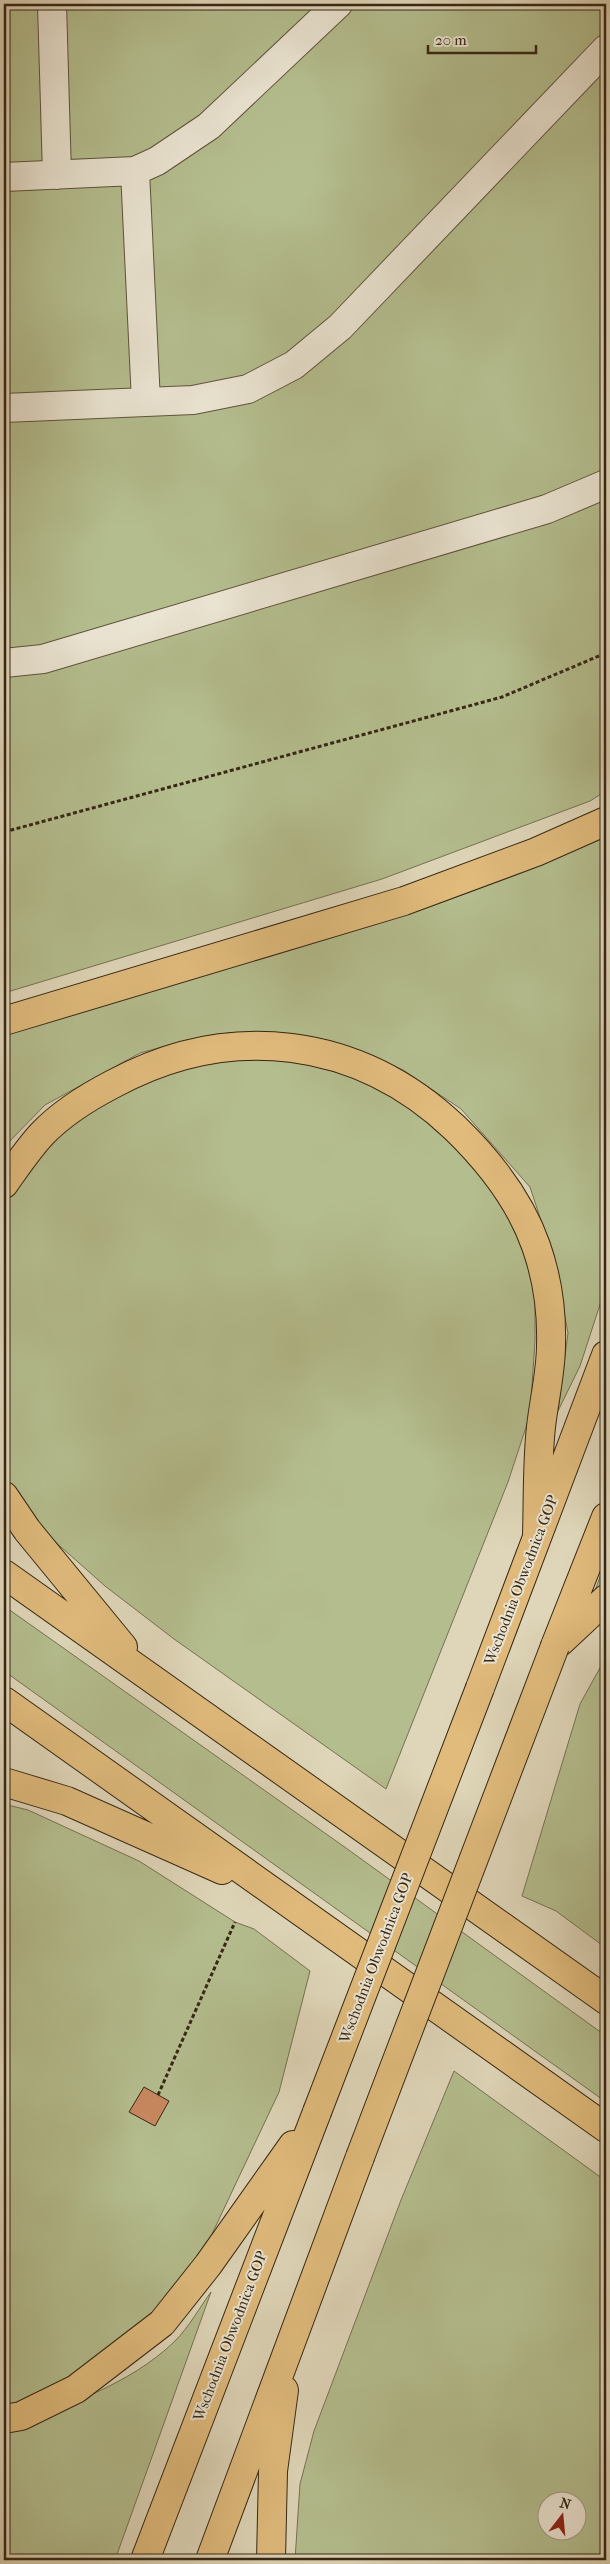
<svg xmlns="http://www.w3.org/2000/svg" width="610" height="2564" font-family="'IM FELL French Canon',serif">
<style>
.green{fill:#b4bd8e;stroke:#757251;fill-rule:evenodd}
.building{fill:#c98860;stroke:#362714}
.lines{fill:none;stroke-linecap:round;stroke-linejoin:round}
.minor-casing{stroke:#60533d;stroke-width:30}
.highway-casing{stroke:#362714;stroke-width:30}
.path{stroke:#362714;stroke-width:3;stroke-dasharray:4 2.5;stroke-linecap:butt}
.minor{stroke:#eae4d2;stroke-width:28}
.highway{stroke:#e0bb7c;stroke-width:28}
.highway-bridge-casing{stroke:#362714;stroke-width:30;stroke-linecap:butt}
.highway-bridge{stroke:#e0bb7c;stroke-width:28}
.labels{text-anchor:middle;stroke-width:4;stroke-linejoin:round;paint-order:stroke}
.street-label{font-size:15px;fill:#362714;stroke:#eae4d2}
</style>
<rect width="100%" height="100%" fill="#dfd6b9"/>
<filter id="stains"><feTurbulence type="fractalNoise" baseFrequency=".004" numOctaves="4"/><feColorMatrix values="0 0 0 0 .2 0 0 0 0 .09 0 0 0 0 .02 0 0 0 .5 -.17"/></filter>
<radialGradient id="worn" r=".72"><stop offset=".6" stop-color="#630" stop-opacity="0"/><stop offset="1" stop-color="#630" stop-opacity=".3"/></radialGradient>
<path class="green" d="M 4,4 L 606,4 L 606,791 L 590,801 L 382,879 L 4,993 Z
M 606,834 L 606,1286 L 580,1366 L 558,1411 L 568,1333 L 554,1260 L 530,1187 L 461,1109 L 403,1070 L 338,1044 L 284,1033 L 229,1033 L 187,1040 L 140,1053 L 45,1105 L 4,1147 L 4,1034 L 228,968 L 490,884 Z
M 253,1058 L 298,1062 L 358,1078 L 400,1099 L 445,1131 L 515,1215 L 528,1259 L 535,1300 L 535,1341 L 530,1415 L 508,1482 L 386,1789 L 174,1639 L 105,1586 L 43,1531 L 4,1475 L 4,1192 L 61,1123 L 182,1066 Z
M 606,1561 L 606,1587 L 584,1620 Z
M 4,1606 L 346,1848 L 606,2036 L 606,2102 L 4,1671 Z
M 606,1657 L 606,1948 L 556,1911 L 522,1896 L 580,1704 Z
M 4,1804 L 28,1810 L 139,1861 L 235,1922 L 254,1929 L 310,1971 L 279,2092 L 204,2251 L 165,2301 L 90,2367 L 49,2391 L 4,2409 Z
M 454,2071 L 606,2181 L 606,2560 L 295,2560 L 300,2484 L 314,2431 L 401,2200 ZM 548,2502 L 578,2502 L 578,2532 L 548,2532 Z
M 211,2292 L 115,2560 L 4,2560 L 4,2430 C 62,2406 129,2386 175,2341 C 189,2327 200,2307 211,2292 Z"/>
<path class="building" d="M 144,2087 L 169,2101 L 155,2126 L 129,2112 Z"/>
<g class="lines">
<defs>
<path id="minor" d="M 52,4 L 57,175
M 135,171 L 146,402
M 4,177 L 135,171 L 157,161 L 209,126 L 338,4
M 4,408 L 193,400 L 248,389 L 294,365 L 340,327 L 606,49
M 4,663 L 43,659 L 547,509 L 606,484"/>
<path id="highway" d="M 4,1021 L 404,901 L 536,852 L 606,821
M 4,1184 C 16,1167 28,1149 42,1134 C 61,1114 88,1097 113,1084 C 229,1021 358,1036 455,1128 C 489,1161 520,1200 536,1246 C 547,1277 552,1312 551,1345 C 551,1372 544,1400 541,1427 C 537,1463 538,1501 537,1537
M 4,1496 L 27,1530 L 123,1647
M 4,1574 L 606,2000
M 560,1642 L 606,1599
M 555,1646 L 606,1517
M 480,1688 L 606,1355
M 4,1701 L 606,2128
M 4,1782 L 67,1801 L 222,1870
M 4,2419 L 21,2416 L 76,2389 L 162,2323 L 208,2265 L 293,2145
M 145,2560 L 317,2112
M 210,2560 L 360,2157
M 271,2560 L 273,2471 L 284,2390"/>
</defs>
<use href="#minor" class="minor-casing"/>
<use href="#highway" class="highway-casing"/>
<path class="path" d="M 4,832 L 502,697 L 606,653
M 158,2095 L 235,1922"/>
<use href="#minor" class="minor"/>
<use href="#highway" class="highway"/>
<defs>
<path id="highway-bridge" d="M 317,2112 L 480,1688
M 360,2157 L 555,1646"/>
</defs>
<use href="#highway-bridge" class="highway-bridge-casing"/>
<use href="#highway-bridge" class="highway-bridge"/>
</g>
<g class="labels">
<g class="street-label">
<text transform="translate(521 1580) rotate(-69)" y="5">Wschodnia Obwodnica GOP</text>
<text transform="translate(376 1958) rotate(-69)" y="5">Wschodnia Obwodnica GOP</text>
<text transform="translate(230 2336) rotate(-69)" y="5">Wschodnia Obwodnica GOP</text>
</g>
</g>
<rect width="610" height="2564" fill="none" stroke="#dfd6b9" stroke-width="20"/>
<rect x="5" y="5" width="600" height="2554" fill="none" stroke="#362714" stroke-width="2.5"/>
<rect x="10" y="10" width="590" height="2544" fill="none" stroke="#362714"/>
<g transform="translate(562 2516) rotate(16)"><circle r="24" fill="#eae4d2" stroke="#a29886"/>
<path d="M0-4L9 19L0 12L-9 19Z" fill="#8f2418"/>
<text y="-8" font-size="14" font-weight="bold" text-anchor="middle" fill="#362714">N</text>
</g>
<path d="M428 45v8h108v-8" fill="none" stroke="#362714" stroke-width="2.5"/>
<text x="435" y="45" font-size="15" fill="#362714" stroke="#eae4d2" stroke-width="4" paint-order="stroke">20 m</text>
<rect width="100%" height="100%" filter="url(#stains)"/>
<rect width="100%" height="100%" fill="url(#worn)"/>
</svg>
